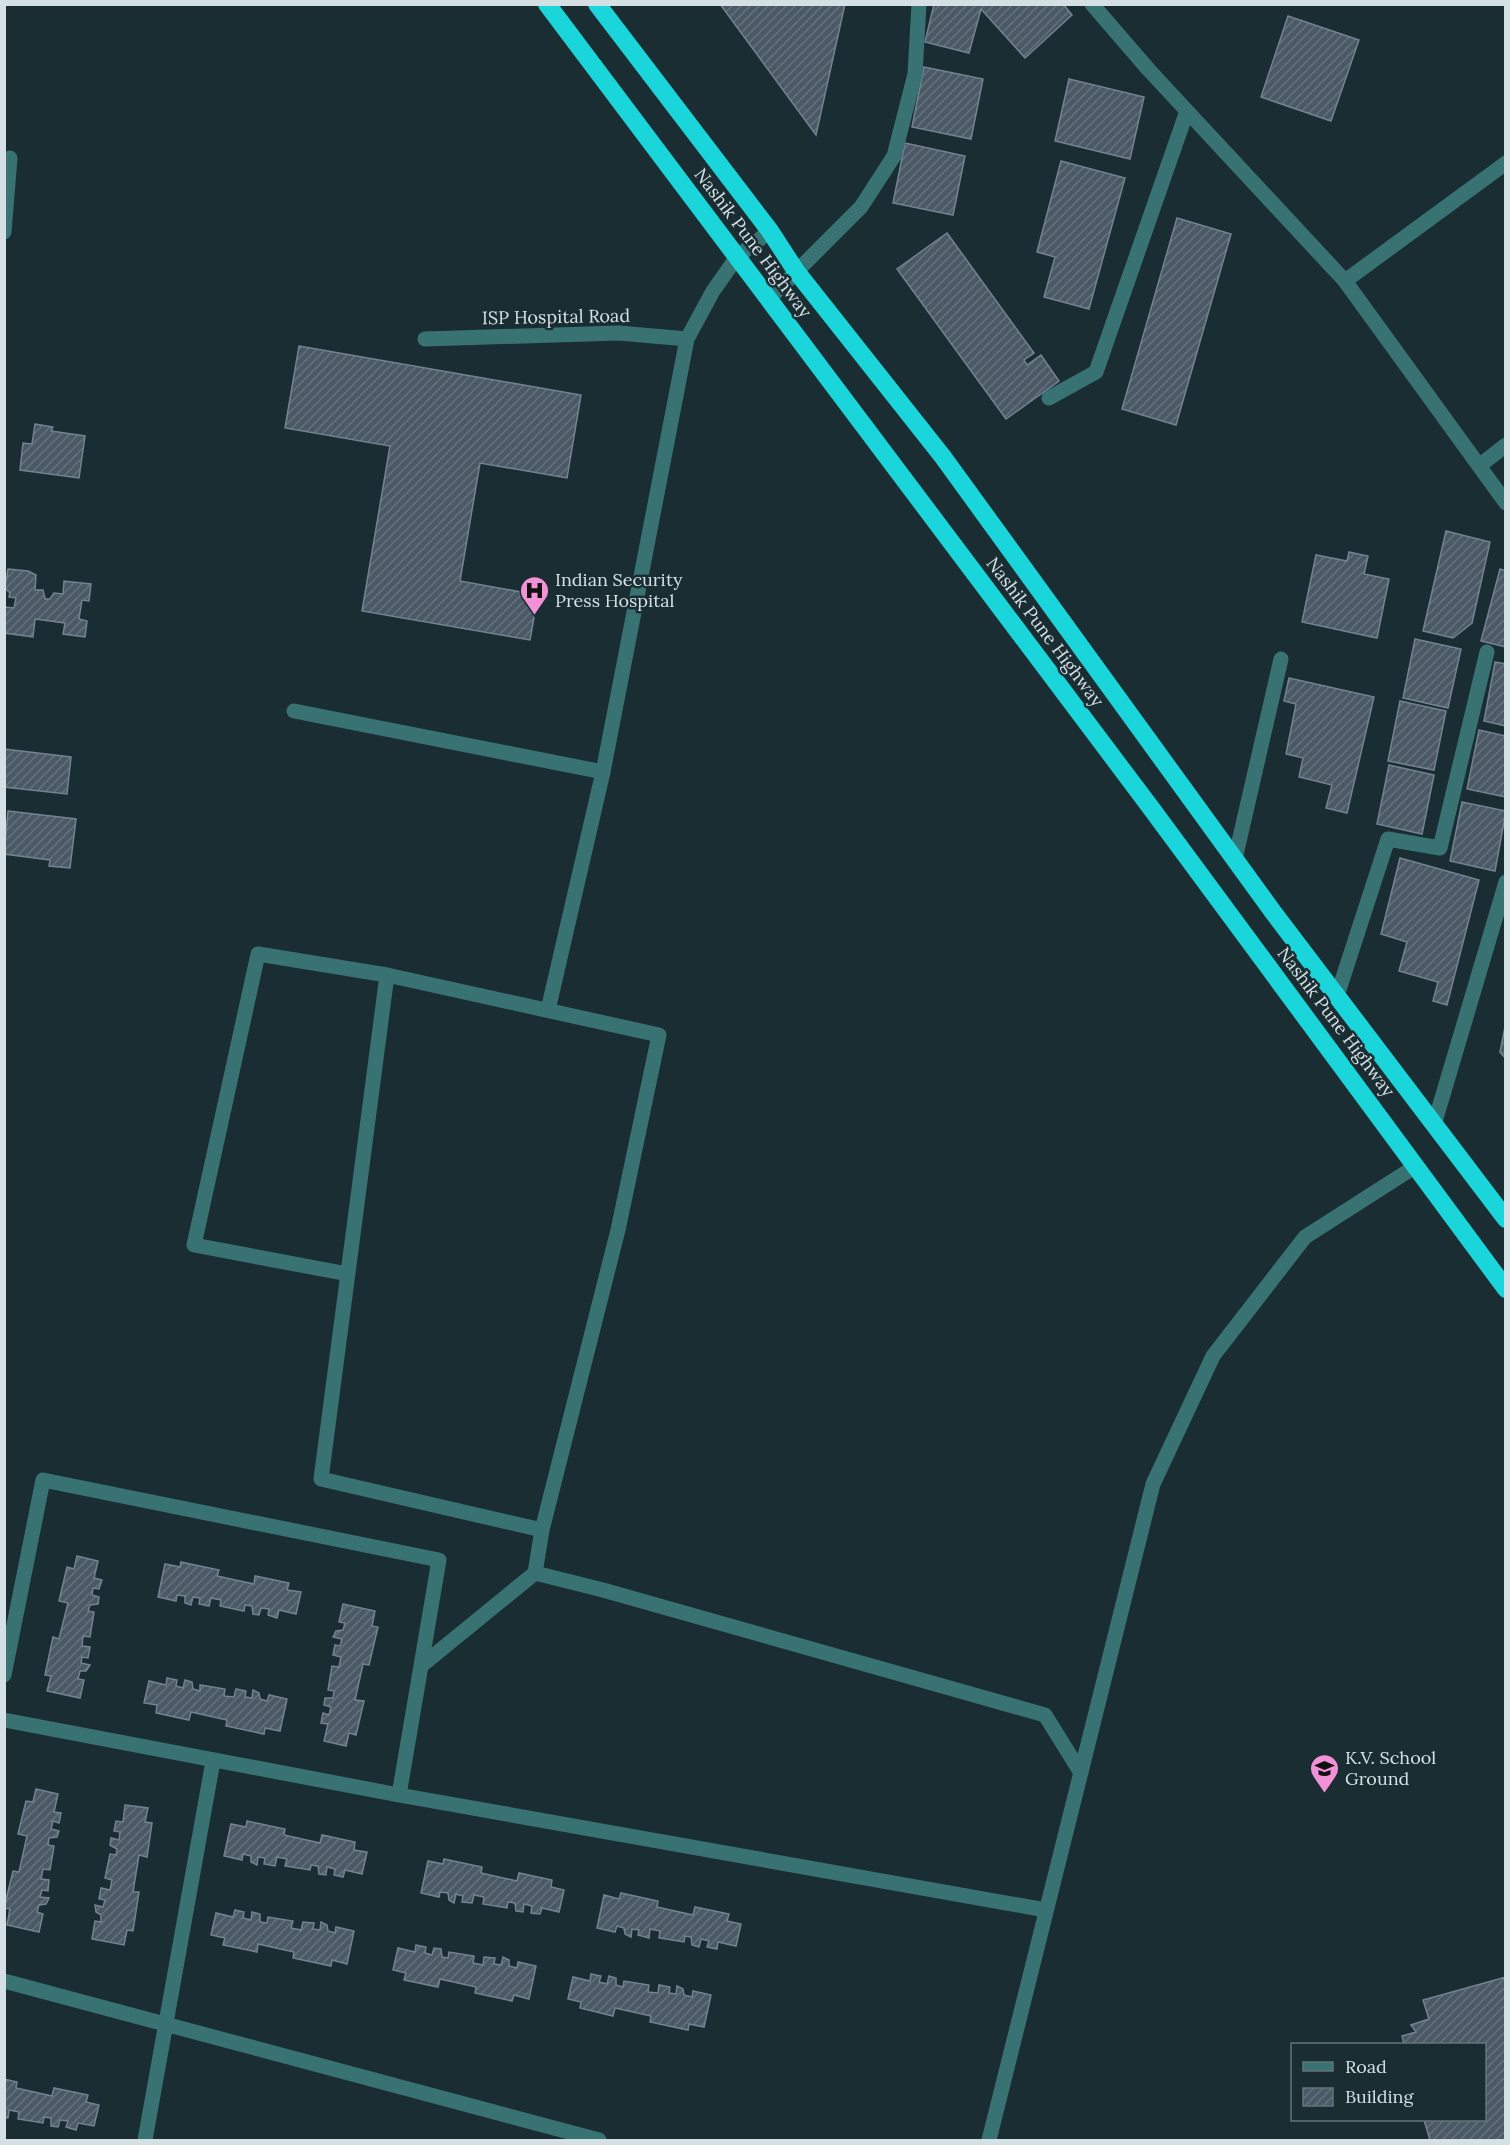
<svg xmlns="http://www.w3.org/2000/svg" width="1510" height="2145" font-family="Lora,serif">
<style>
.building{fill:url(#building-hatch);stroke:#748391;stroke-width:1.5}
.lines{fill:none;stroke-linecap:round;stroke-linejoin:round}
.minor{stroke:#397273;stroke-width:15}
.highway{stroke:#1ad6da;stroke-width:18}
.labels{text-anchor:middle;stroke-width:5;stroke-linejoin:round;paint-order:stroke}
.street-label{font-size:18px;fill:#d4e0e4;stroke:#1a2d33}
.poi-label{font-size:18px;fill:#d4e0e4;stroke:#1a2d33;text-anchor:start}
</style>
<defs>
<pattern id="building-hatch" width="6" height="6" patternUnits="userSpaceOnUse" patternTransform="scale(1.5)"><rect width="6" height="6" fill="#4b5966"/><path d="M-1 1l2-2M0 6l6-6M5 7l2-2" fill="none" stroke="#64717c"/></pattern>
</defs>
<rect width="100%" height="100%" fill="#1a2d33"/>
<path class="building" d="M 720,4 L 845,4 L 816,135 Z
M 934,4 L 1063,4 L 1072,15 L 1025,58 L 981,9 L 969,53 L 925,42 Z
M 1288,16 L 1359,40 L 1331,121 L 1261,97 Z
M 924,67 L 983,79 L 971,139 L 912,127 Z
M 1069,79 L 1144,97 L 1130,159 L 1055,141 Z
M 905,143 L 965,156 L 953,215 L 893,203 Z
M 1061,161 L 1125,178 L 1089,309 L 1044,297 L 1055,257 L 1037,252 Z
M 1177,218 L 1231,234 L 1176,425 L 1122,409 Z
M 947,233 L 1034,353 L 1024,360 L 1027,365 L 1041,355 L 1059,381 L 1006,419 L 897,269 Z
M 299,346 L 581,395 L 567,478 L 480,463 L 460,581 L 538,595 L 530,640 L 362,611 L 390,446 L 285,428 Z
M 35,424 L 53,427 L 51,431 L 85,436 L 79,478 L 20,470 L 23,443 L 32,444 Z
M 1446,531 L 1490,542 L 1472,623 L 1453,638 L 1423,631 Z
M 1349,552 L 1368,556 L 1364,574 L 1389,579 L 1377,638 L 1302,622 L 1316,555 L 1347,561 Z
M 8,569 L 28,571 L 36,575 L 35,590 L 43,590 L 45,599 L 50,599 L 54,593 L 63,594 L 64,581 L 91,584 L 89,601 L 82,600 L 79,619 L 87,621 L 85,637 L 63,634 L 65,623 L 35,619 L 33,637 L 4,633 L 5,607 L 14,608 L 16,598 L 9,597 L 10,593 L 5,588 Z
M 1500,569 L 1506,571 L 1506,647 L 1481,641 Z
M 1415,639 L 1461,649 L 1448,708 L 1403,698 Z
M 1495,662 L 1506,664 L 1506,726 L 1484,721 Z
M 1289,678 L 1374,697 L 1347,813 L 1326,808 L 1332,785 L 1299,777 L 1303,758 L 1286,754 L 1296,704 L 1284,701 Z
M 1400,701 L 1446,711 L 1434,770 L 1388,761 Z
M 1479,730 L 1506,736 L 1506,797 L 1467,789 Z
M 4,749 L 71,757 L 67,794 L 4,787 Z
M 1389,765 L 1434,775 L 1422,834 L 1377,824 Z
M 1462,802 L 1506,811 L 1495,871 L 1450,861 Z
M 8,811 L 76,819 L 70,868 L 49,866 L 50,860 L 4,854 Z
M 1400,858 L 1479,880 L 1447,1005 L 1433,1001 L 1438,982 L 1399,971 L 1407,942 L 1381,934 Z
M 1506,1022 L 1506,1059 L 1500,1052 Z
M 77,1556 L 98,1561 L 94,1578 L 102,1580 L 99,1589 L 93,1588 L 92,1595 L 99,1597 L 98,1604 L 90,1605 L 88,1611 L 94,1612 L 90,1637 L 83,1636 L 82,1646 L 90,1647 L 88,1658 L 82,1657 L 81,1663 L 90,1665 L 86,1671 L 80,1671 L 78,1679 L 84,1680 L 80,1698 L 47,1691 L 51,1676 L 45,1675 L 53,1637 L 59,1639 L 68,1603 L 59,1601 L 67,1567 L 74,1569 Z
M 181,1562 L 219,1570 L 217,1576 L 254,1584 L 255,1576 L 289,1583 L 287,1590 L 301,1592 L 296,1614 L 279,1610 L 277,1618 L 268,1615 L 269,1609 L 261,1608 L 259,1615 L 253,1614 L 252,1606 L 245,1605 L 244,1611 L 220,1606 L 221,1600 L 211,1598 L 209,1606 L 199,1604 L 200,1598 L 193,1597 L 191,1605 L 185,1603 L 185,1596 L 177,1595 L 176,1601 L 158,1597 L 165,1564 L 180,1567 Z
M 343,1604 L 375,1611 L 372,1626 L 378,1627 L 369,1665 L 363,1664 L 355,1700 L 364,1701 L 356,1735 L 349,1733 L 346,1746 L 324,1741 L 328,1724 L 321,1723 L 323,1713 L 329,1715 L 331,1707 L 324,1705 L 325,1698 L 333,1698 L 334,1691 L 328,1690 L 332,1666 L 339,1667 L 341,1657 L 333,1655 L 335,1645 L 340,1646 L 342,1639 L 333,1637 L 336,1631 L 343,1630 L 345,1623 L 339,1622 Z
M 167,1678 L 177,1680 L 176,1686 L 183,1688 L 185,1680 L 192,1682 L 193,1689 L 200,1691 L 200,1685 L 225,1689 L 224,1696 L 234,1697 L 236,1689 L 246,1691 L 245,1697 L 252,1698 L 253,1690 L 259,1693 L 260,1699 L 267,1701 L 269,1695 L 287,1699 L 280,1731 L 265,1728 L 264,1734 L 226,1726 L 227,1720 L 191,1712 L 189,1720 L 156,1713 L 157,1705 L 144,1703 L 149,1681 L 166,1685 Z
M 36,1789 L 58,1794 L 54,1812 L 61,1813 L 59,1823 L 53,1821 L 51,1829 L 59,1831 L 57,1837 L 49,1838 L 48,1845 L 54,1846 L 50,1870 L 43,1869 L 41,1879 L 49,1880 L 48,1891 L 42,1890 L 40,1897 L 49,1898 L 46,1904 L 39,1905 L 37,1912 L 43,1914 L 39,1932 L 7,1925 L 10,1909 L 4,1908 L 13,1871 L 19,1872 L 27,1836 L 18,1834 L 26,1801 L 33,1802 Z
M 125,1805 L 148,1808 L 145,1822 L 152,1823 L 147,1857 L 139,1855 L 133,1892 L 139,1892 L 133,1931 L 127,1930 L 124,1945 L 92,1939 L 95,1921 L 101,1922 L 101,1915 L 96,1912 L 95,1905 L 103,1907 L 105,1900 L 99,1899 L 101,1888 L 110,1890 L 112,1880 L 105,1878 L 110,1854 L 116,1855 L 117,1849 L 110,1845 L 111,1838 L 119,1840 L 120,1832 L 114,1831 L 116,1821 L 123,1822 Z
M 247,1821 L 285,1829 L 284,1835 L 320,1843 L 322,1835 L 355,1842 L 354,1850 L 367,1852 L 362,1874 L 345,1870 L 343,1877 L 334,1875 L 335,1869 L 327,1867 L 326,1875 L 319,1874 L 318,1866 L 311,1865 L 310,1870 L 285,1866 L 287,1859 L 277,1857 L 275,1866 L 264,1864 L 265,1858 L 258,1857 L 257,1865 L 251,1862 L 251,1856 L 243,1854 L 242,1860 L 224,1856 L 231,1824 L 246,1827 Z
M 444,1859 L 482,1867 L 481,1873 L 517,1881 L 519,1873 L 552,1880 L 551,1887 L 564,1890 L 559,1912 L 542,1908 L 540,1914 L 531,1913 L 532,1906 L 524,1904 L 523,1912 L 516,1911 L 515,1903 L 508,1902 L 507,1908 L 483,1904 L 484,1897 L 474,1895 L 472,1903 L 462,1902 L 463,1896 L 456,1894 L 454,1903 L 449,1900 L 448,1893 L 440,1892 L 439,1897 L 421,1893 L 428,1861 L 443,1864 Z
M 621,1893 L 658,1901 L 657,1907 L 693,1915 L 695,1907 L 729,1914 L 727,1921 L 741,1924 L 736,1946 L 718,1942 L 717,1949 L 707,1947 L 709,1941 L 701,1939 L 699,1947 L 692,1945 L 691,1937 L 685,1936 L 684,1942 L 659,1938 L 660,1931 L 650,1929 L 649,1938 L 638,1935 L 639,1930 L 632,1929 L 631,1937 L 625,1934 L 624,1928 L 617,1926 L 615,1932 L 597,1928 L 604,1895 L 619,1899 Z
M 235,1910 L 244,1912 L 243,1918 L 251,1920 L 252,1912 L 260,1914 L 260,1922 L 267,1923 L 268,1917 L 293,1921 L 291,1928 L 301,1930 L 303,1922 L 314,1923 L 313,1929 L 320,1930 L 321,1922 L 327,1925 L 328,1931 L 335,1933 L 336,1927 L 354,1931 L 347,1964 L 332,1960 L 331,1966 L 293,1958 L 294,1952 L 258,1944 L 257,1952 L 223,1945 L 225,1938 L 211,1935 L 216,1913 L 233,1917 Z
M 416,1945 L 426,1947 L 425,1953 L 432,1955 L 434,1948 L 441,1949 L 442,1957 L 448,1958 L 449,1952 L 474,1956 L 473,1963 L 483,1965 L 484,1957 L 495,1958 L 494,1964 L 501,1965 L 503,1957 L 509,1960 L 509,1966 L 517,1968 L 518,1962 L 536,1966 L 529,1999 L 514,1995 L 512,2001 L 475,1993 L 476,1987 L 440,1979 L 438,1987 L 404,1980 L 406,1973 L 393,1970 L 398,1948 L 415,1952 Z
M 591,1974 L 601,1976 L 599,1982 L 607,1984 L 609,1976 L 616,1978 L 616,1985 L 623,1987 L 624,1981 L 649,1985 L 648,1992 L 658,1993 L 659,1985 L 670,1987 L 669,1993 L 676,1994 L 677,1986 L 683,1989 L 684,1995 L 692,1997 L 693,1991 L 711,1995 L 704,2027 L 689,2024 L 688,2030 L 650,2022 L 651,2016 L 615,2008 L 613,2016 L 580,2008 L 581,2002 L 568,1999 L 573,1977 L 590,1981 Z
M 1506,1977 L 1506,2140 L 1430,2140 L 1424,2120 L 1484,2120 L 1484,2044 L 1404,2044 L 1402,2036 L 1416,2032 L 1411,2025 L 1429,2019 L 1423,2000 Z
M 4,2079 L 17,2082 L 16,2088 L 52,2096 L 54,2088 L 88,2095 L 86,2102 L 99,2105 L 94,2126 L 78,2123 L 76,2130 L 66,2127 L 68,2121 L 60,2120 L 58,2127 L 51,2126 L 51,2118 L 44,2117 L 43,2123 L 18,2119 L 19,2112 L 9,2110 L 8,2118 L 4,2118 Z"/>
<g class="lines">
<path class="minor" d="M 1092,4 L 1148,69 L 1345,281 L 1506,503
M 4,232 L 10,158
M 1345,281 L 1506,163
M 769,299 L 861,207 L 894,156 L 915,74 L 919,4
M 425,339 L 619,333 L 687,339
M 1049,398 L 1096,372 L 1187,111
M 1479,466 L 1506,445
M 294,711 L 603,772
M 1235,859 L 1281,659
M 1337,996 L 1388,839 L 1440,848 L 1487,652
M 548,1010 L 603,772 L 687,339 L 713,291 L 737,257 L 770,231
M 1434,1125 L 1506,882
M 348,1274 L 194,1245 L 258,954 L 387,975
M 535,1573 L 603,1590 L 1045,1715 L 1081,1773
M 421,1666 L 535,1573 L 542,1530 L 618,1230 L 659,1035 L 387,975 L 321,1479 L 542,1530
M 4,1675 L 43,1480 L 439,1560 L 399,1795
M 4,1720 L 399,1795 L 1046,1910
M 4,1981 L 599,2140
M 145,2140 L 213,1761
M 989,2140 L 1153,1484 L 1213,1356 L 1305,1237 L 1416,1166"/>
<path class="highway" d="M 547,4 L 1151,808 L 1506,1289
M 597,4 L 770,231 L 796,271 L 943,457 L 1273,912 L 1506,1219"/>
</g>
<defs>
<symbol id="hospital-pin" viewBox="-11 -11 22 30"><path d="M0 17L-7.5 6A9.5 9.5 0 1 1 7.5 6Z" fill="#f291d6" stroke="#1a2d33"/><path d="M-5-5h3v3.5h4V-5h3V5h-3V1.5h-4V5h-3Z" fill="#111"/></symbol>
<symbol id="school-pin" viewBox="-11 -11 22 30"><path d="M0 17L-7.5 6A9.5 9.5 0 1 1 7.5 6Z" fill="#f291d6" stroke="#1a2d33"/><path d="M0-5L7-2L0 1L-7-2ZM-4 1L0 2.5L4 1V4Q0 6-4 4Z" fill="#111"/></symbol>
</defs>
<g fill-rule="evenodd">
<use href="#hospital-pin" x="518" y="574" width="33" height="45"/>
<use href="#school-pin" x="1308" y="1752" width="33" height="45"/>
</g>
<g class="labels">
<g class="street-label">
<text transform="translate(753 243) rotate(53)" y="6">Nashik Pune Highway</text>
<text transform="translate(556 317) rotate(-1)" y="6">ISP Hospital Road</text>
<text transform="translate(1045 632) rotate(53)" y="6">Nashik Pune Highway</text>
<text transform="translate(1336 1022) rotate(53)" y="6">Nashik Pune Highway</text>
</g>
<g class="poi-label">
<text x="555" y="586">Indian Security<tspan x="555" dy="21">Press Hospital</tspan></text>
<text x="1345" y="1764">K.V. School<tspan x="1345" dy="21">Ground</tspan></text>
</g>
</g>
<rect width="1510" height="2145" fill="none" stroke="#d4e0e4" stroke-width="12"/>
<rect x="1291" y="2043" width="195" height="78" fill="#1a2d33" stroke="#64757a" stroke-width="1.5"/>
<rect x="1303" y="2062" width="30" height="9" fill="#397273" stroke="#64757a" stroke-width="1.5"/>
<text x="1345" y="2073" font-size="18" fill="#d4e0e4">Road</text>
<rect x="1303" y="2088" width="30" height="18" fill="url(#building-hatch)" stroke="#64757a" stroke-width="1.5"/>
<text x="1345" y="2103" font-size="18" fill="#d4e0e4">Building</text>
</svg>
